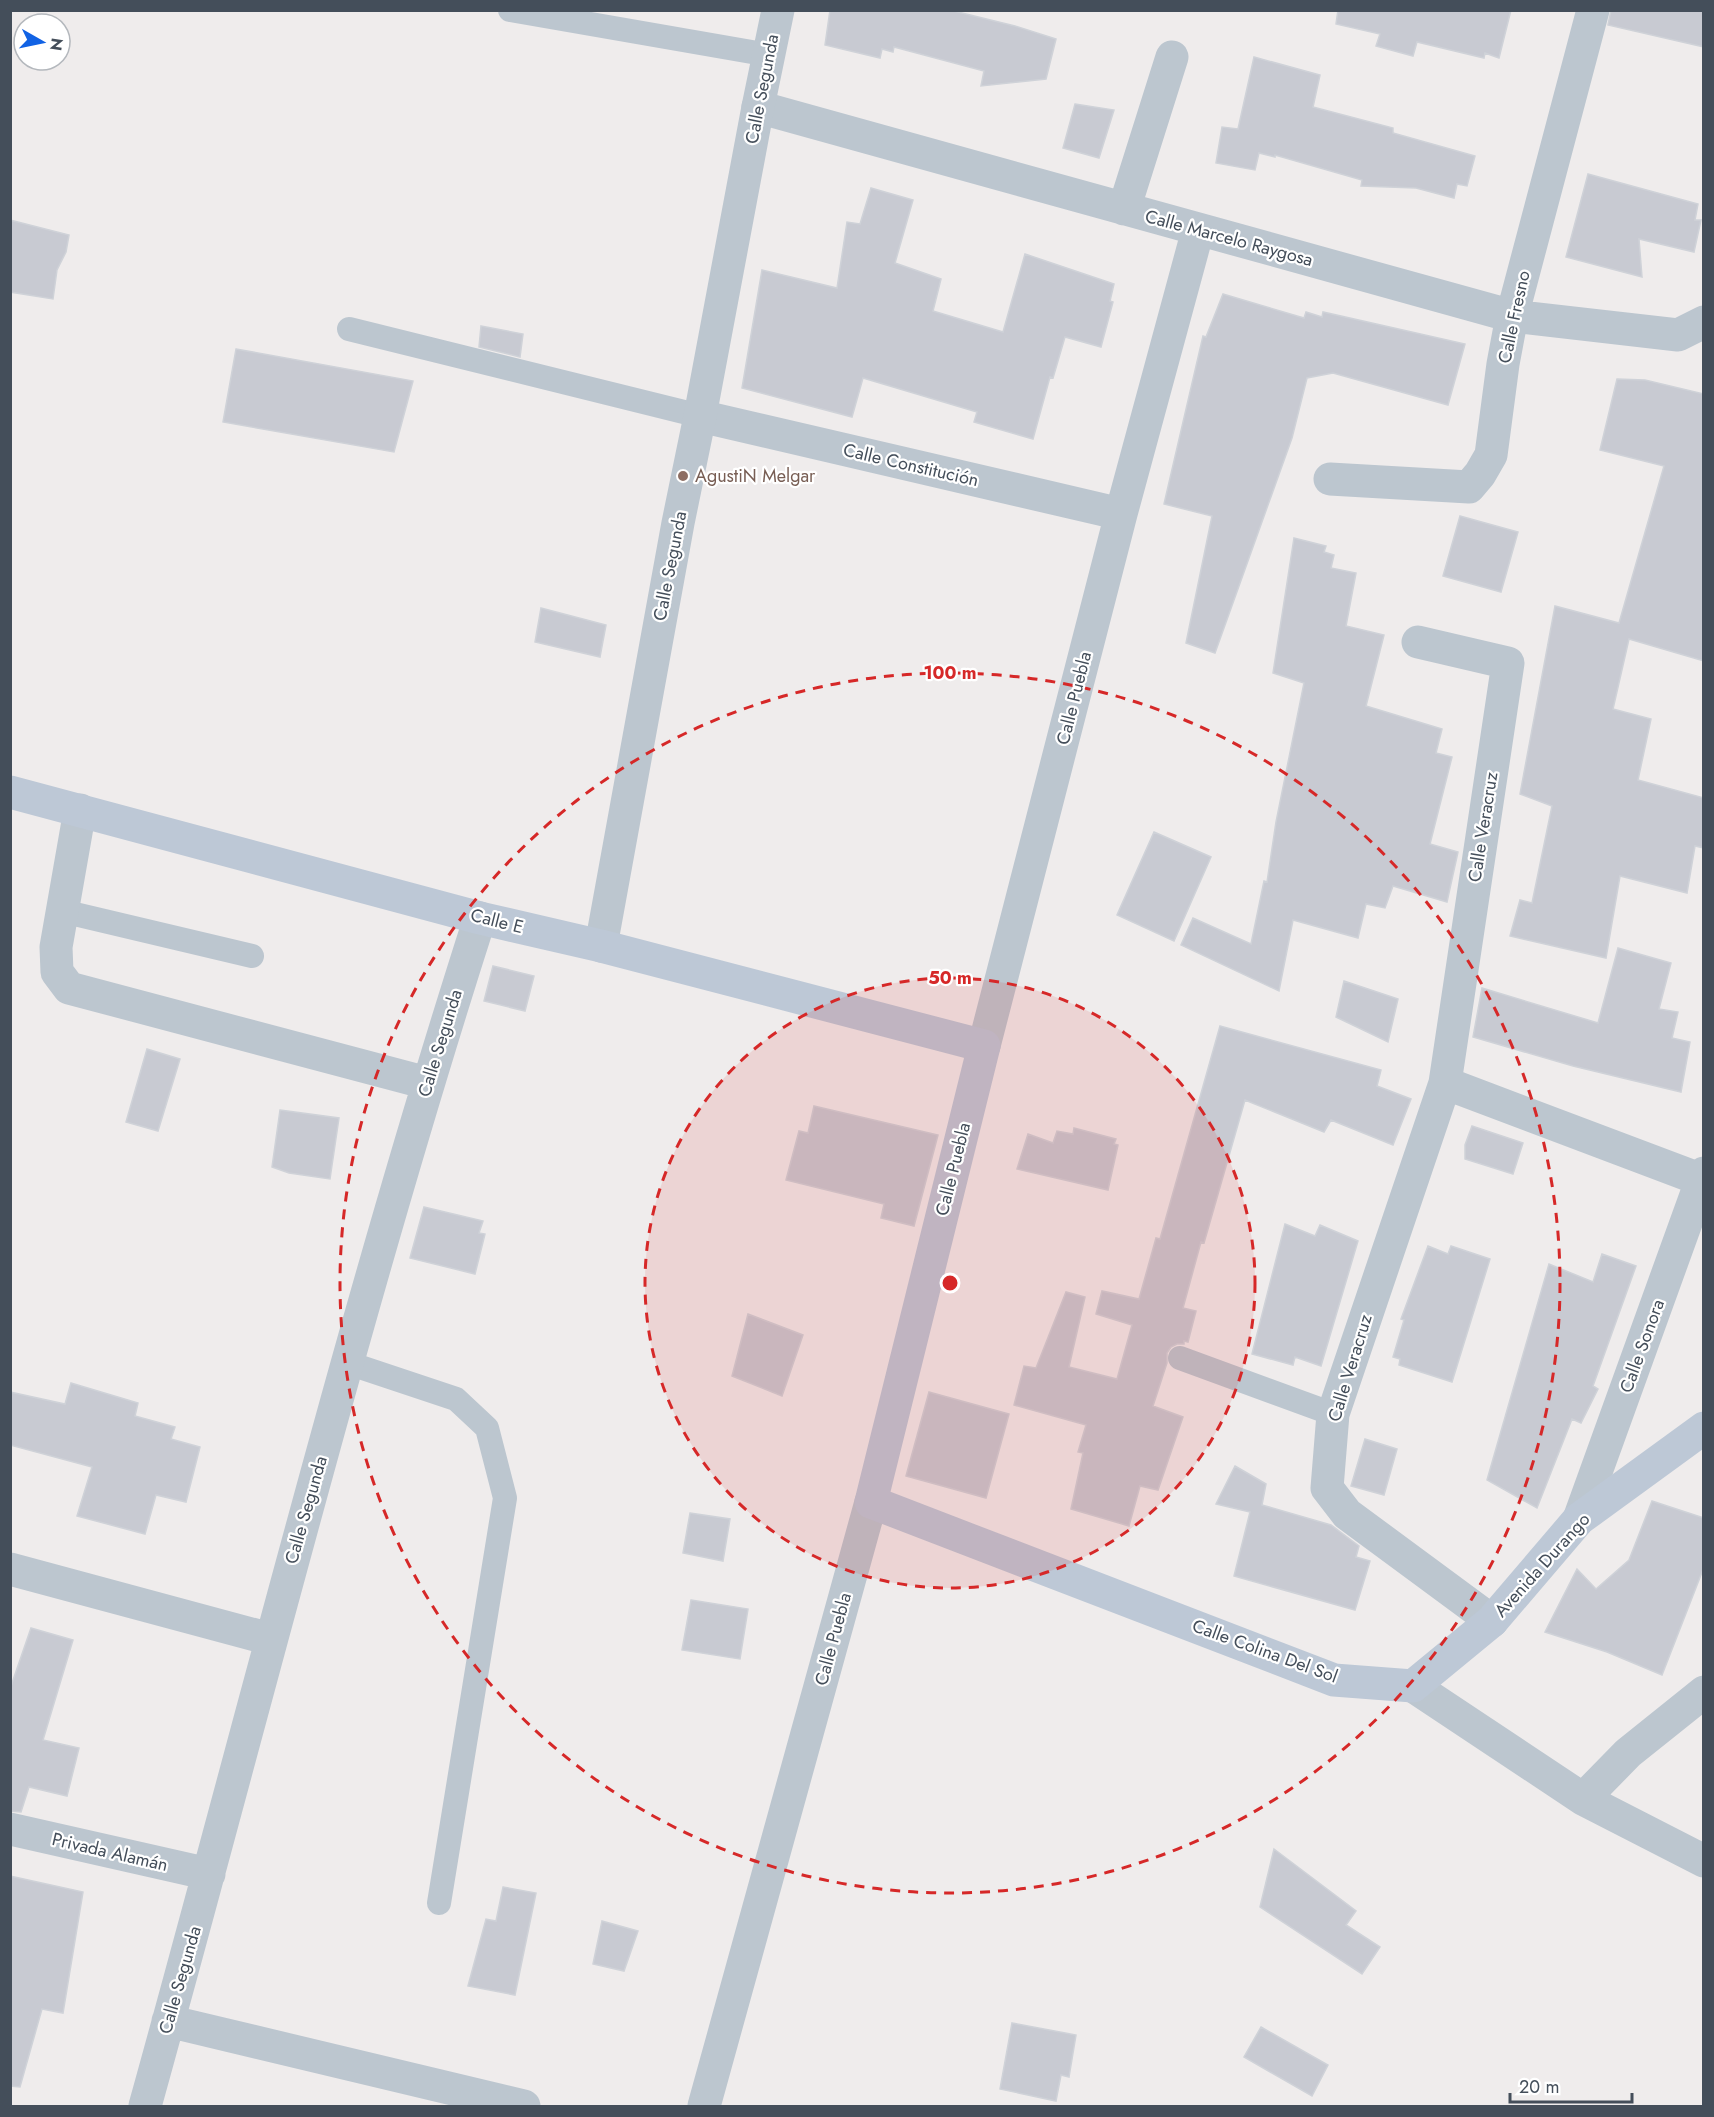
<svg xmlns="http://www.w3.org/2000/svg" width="1714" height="2117" font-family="Jost,sans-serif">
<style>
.building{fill:#c8cad2;stroke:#cfd2d8;stroke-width:1.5}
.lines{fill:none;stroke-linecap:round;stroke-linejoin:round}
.service{stroke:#bcc6cf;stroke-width:24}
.minor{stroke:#bcc6cf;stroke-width:33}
.tertiary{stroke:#bcc6cf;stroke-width:33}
.secondary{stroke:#bdc8d6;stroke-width:33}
.ring{fill:none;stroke:#d62828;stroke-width:3;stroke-dasharray:10 8}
.education-dot{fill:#8d6e63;stroke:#fff;stroke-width:2}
.labels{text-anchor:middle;stroke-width:4.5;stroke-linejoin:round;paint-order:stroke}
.street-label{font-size:18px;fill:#444e5a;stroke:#fff}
.education-label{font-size:18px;fill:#785e54;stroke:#fff;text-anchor:start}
.centre{fill:#d62828;stroke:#fff;stroke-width:3}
.ring-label{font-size:18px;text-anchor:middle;font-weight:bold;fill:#d62828;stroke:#fff;stroke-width:4.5;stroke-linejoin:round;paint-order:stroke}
</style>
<rect width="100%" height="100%" fill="#efecec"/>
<path class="building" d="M 830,10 L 950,10 L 1015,26 L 1056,39 L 1046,79 L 981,86 L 984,71 L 894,47 L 893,52 L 882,49 L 880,58 L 825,45 Z
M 1338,10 L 1511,10 L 1499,58 L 1485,53 L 1484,58 L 1417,42 L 1413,56 L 1376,46 L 1380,34 L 1336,24 Z
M 1611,10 L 1704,10 L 1704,47 L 1608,25 Z
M 1254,57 L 1320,75 L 1313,107 L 1393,128 L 1393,133 L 1475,156 L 1467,186 L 1457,184 L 1454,198 L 1416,188 L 1361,186 L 1362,180 L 1275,155 L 1275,157 L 1259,153 L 1255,170 L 1216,163 L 1222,127 L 1238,129 Z
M 1075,104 L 1114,110 L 1099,158 L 1063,148 Z
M 1588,174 L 1698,204 L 1695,220 L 1701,220 L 1694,252 L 1639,239 L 1642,277 L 1566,257 Z
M 871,188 L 913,200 L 895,263 L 941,279 L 933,311 L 1003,332 L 1025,254 L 1114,284 L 1110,301 L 1113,302 L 1101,347 L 1065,337 L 1053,378 L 1050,377 L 1033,439 L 974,422 L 977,412 L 863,378 L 852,417 L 742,388 L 762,270 L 837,288 L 847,222 L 860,224 Z
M 10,220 L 69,235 L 66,252 L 57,270 L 53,299 L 10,292 Z
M 1223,294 L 1304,318 L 1306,312 L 1322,317 L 1323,312 L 1465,344 L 1448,405 L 1333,373 L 1307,378 L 1292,438 L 1215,653 L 1186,643 L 1212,516 L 1164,504 L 1203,336 L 1206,337 Z
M 481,326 L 523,334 L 520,357 L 479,347 Z
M 236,349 L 413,381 L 394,452 L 223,422 Z
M 1617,379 L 1645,380 L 1704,394 L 1704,661 L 1629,639 L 1613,709 L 1651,719 L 1638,780 L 1704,798 L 1704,848 L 1695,846 L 1687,893 L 1620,876 L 1606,958 L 1510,936 L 1520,900 L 1532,903 L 1552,806 L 1520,794 L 1555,606 L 1619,623 L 1664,466 L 1600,450 Z
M 1460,516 L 1518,532 L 1501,592 L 1443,576 Z
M 1294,538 L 1326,546 L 1324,552 L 1334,555 L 1331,568 L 1356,573 L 1346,626 L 1384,635 L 1366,706 L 1442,729 L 1436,753 L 1452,757 L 1430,844 L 1458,852 L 1447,902 L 1393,886 L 1385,908 L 1366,904 L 1358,938 L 1293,920 L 1279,991 L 1181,945 L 1193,918 L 1251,944 L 1264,881 L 1267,882 L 1276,822 L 1304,683 L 1273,673 Z
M 541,608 L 606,625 L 600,657 L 535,642 Z
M 1154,832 L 1211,857 L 1174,941 L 1117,915 Z
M 1618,948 L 1671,963 L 1659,1009 L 1678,1012 L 1672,1038 L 1690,1042 L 1681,1092 L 1573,1066 L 1473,1037 L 1482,988 L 1598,1023 Z
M 493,966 L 534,976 L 525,1011 L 484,1001 Z
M 1344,981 L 1398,999 L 1388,1042 L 1336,1017 Z
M 1220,1026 L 1381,1070 L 1377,1086 L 1411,1099 L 1393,1145 L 1331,1120 L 1324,1132 L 1245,1100 L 1204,1243 L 1201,1242 L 1183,1308 L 1196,1311 L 1188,1342 L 1184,1341 L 1184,1344 L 1177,1344 L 1171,1347 L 1167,1353 L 1167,1363 L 1153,1406 L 1183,1417 L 1158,1490 L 1140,1486 L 1129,1526 L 1071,1509 L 1083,1453 L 1078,1452 L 1086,1425 L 1014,1405 L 1024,1366 L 1036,1368 L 1066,1292 L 1085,1297 L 1069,1367 L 1117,1379 L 1132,1325 L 1096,1314 L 1102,1291 L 1139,1299 L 1156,1238 L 1160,1239 Z
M 147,1049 L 180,1059 L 158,1131 L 126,1122 Z
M 814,1106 L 938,1135 L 914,1226 L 881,1218 L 884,1204 L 786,1180 L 799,1131 L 808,1133 Z
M 280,1110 L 339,1118 L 330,1179 L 289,1173 L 272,1167 Z
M 1472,1126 L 1523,1143 L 1513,1174 L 1465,1159 L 1465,1145 Z
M 1074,1128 L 1116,1139 L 1114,1144 L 1118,1145 L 1108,1190 L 1017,1169 L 1028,1134 L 1053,1143 L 1057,1131 L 1073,1134 Z
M 424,1207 L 483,1221 L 479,1233 L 485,1234 L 475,1274 L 410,1258 Z
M 1285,1224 L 1315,1236 L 1320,1225 L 1358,1241 L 1321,1366 L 1295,1357 L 1293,1365 L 1252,1354 Z
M 1428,1246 L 1448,1254 L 1451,1246 L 1490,1259 L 1452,1382 L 1399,1365 L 1400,1359 L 1393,1357 L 1404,1320 L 1401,1319 Z
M 1602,1254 L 1636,1266 L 1593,1386 L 1598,1389 L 1581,1423 L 1572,1419 L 1537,1508 L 1487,1480 L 1549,1264 L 1593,1282 Z
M 748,1314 L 803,1335 L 782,1396 L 732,1376 Z
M 71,1383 L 138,1403 L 135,1416 L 175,1427 L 171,1439 L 200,1447 L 186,1502 L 156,1495 L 145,1534 L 77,1516 L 92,1467 L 10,1445 L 10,1392 L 65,1404 Z
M 929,1392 L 1009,1414 L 986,1498 L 906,1476 Z
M 1365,1439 L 1397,1449 L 1384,1495 L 1351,1486 Z
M 1235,1466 L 1266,1484 L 1262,1505 L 1331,1525 L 1359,1546 L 1356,1557 L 1370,1561 L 1355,1610 L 1234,1576 L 1250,1512 L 1216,1504 Z
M 1652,1501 L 1704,1518 L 1704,1567 L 1662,1675 L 1607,1652 L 1545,1632 L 1577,1569 L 1596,1589 L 1629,1560 Z
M 690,1513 L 730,1519 L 723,1561 L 683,1553 Z
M 691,1600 L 748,1609 L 740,1659 L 682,1650 Z
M 31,1628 L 73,1640 L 43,1740 L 79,1748 L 67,1796 L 29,1787 L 21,1812 L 10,1811 L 10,1689 Z
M 1274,1849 L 1356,1911 L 1346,1925 L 1380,1947 L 1362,1974 L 1260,1907 Z
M 10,1876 L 83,1892 L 63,2013 L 42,2009 L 20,2087 L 10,2086 Z
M 503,1887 L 536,1893 L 515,1995 L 468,1986 L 486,1919 L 496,1921 Z
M 602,1921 L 638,1931 L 624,1971 L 593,1964 Z
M 1012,2023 L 1076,2035 L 1069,2077 L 1061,2075 L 1056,2101 L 1000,2089 Z
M 1261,2027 L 1328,2065 L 1312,2096 L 1244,2057 Z"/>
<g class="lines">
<path class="service" d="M 510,10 L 769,55
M 349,329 L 700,416
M 62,911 L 252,956
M 1180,1358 L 1333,1414
M 348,1363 L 456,1399 L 487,1428 L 505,1498 L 439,1903"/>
<path class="minor" d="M 758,107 L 1512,316 L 1678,335 L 1704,322
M 1124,209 L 1172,57
M 700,416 L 1121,514
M 1330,479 L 1469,487 L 1480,474 L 1491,455 L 1503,364 L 1512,316 L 1593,10
M 1418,642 L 1508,663 L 1445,1083 L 1333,1414 L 1327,1488 L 1347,1514 L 1492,1621
M 80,810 L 56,947 L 57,972 L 69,988 L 427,1083
M 984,1046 L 1121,514 L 1198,230
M 1445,1083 L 1702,1180
M 1579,1519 L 1704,1173
M 10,1569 L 270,1639
M 1413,1686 L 1583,1799 L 1704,1861
M 1583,1799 L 1628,1753 L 1704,1692
M 10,1829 L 209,1874
M 168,2021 L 524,2106
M 145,2106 C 255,1710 354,1310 480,918
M 704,2106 L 871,1502"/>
<path class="tertiary" d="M 601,946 L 678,523 L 700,416 L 758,107 L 778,10"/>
<path class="secondary" d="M 10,792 L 480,918 L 601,946 L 984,1046 L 871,1502 L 1334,1680 L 1413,1686 L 1492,1621 L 1579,1519 L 1704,1428"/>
</g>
<circle cx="950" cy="1283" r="305" fill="#d62828" fill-opacity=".12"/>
<g class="ring">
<circle cx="950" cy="1283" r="305"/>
<circle cx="950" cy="1283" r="610"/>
</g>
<circle class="education-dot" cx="683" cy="476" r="6"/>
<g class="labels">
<g class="street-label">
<text transform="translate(762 89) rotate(-79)" y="6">Calle Segunda</text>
<text transform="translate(1229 238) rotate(15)" y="6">Calle Marcelo Raygosa</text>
<text transform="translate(1514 317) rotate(-78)" y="6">Calle Fresno</text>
<text transform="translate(911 465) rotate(13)" y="6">Calle Constitución</text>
<text transform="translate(670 566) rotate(-79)" y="6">Calle Segunda</text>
<text transform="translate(1074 698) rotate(-76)" y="6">Calle Puebla</text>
<text transform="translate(1483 827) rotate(-81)" y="6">Calle Veracruz</text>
<text transform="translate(497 921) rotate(14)" y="6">Calle E</text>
<text transform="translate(440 1043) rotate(-73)" y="6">Calle Segunda</text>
<text transform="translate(953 1169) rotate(-76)" y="6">Calle Puebla</text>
<text transform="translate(1642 1346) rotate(-70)" y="6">Calle Sonora</text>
<text transform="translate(1350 1368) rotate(-73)" y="6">Calle Veracruz</text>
<text transform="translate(306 1510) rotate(-74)" y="6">Calle Segunda</text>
<text transform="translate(1542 1565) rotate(-48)" y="6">Avenida Durango</text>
<text transform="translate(833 1639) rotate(-75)" y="6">Calle Puebla</text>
<text transform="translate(1265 1651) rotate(20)" y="6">Calle Colina Del Sol</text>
<text transform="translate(110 1852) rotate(13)" y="6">Privada Alamán</text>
<text transform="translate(180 1980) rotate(-74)" y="6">Calle Segunda</text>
</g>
<g class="education-label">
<text x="695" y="482">AgustiN Melgar</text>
</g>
</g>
<circle cx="950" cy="1283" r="9" class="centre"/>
<g class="ring-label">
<text x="950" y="679">100 m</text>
<text x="950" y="984">50 m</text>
</g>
<rect width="1714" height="2117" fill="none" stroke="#444e5a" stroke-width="24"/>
<g transform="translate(42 42) rotate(99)"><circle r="28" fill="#ffffff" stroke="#b4b8bd" stroke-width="1.5"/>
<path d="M0-4.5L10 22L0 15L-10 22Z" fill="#1162e4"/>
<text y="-9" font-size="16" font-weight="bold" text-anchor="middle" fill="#444e5a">N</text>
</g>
<path d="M1510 2093v9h122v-9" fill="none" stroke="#444e5a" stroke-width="3"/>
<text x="1519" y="2093" font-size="18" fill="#444e5a" stroke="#ffffff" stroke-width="4.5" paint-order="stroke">20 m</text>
</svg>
